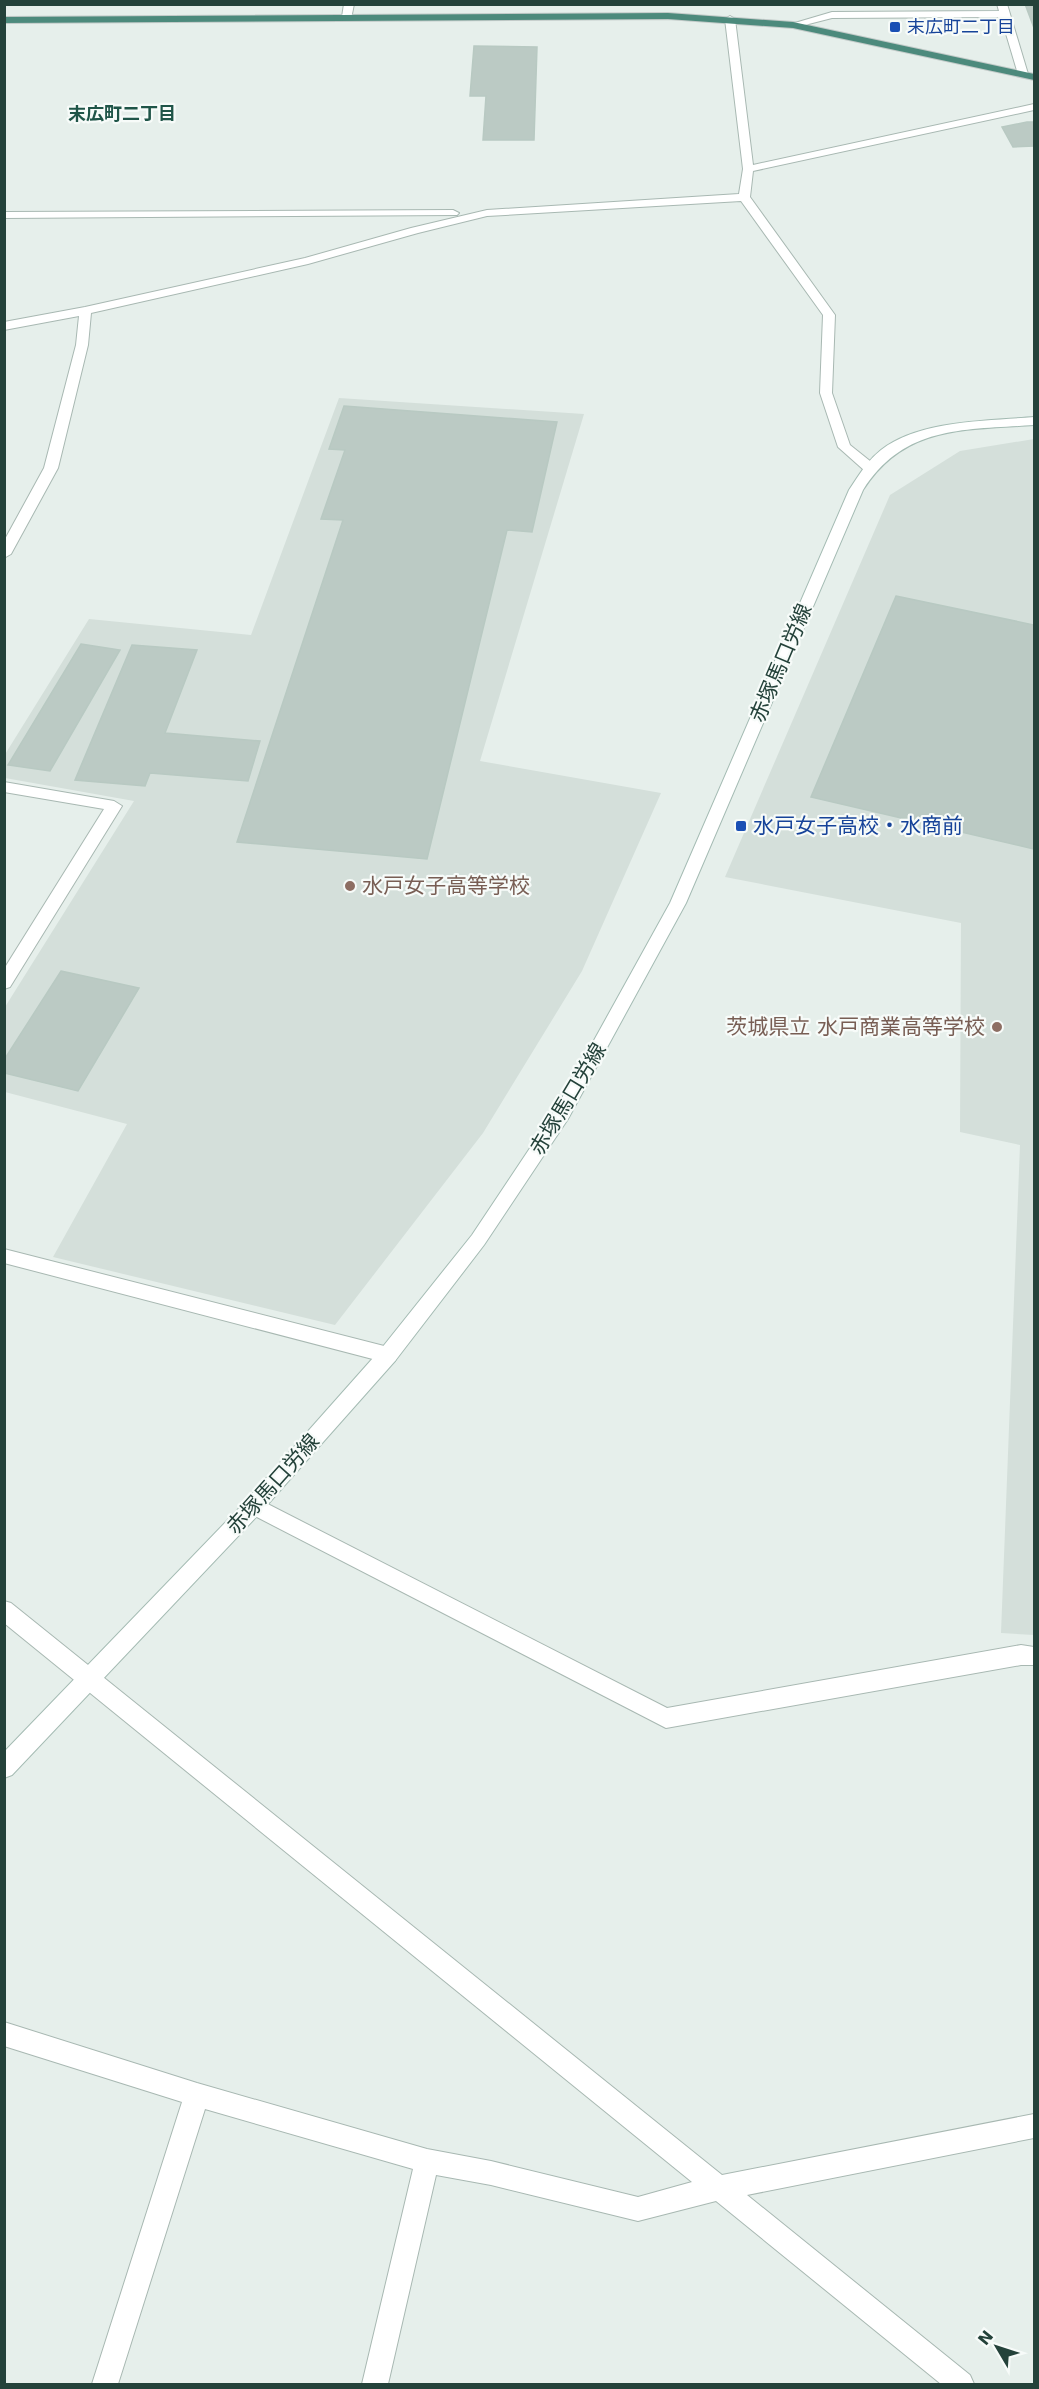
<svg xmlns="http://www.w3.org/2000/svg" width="1039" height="2389" font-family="'DejaVu Sans','Noto Sans JP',sans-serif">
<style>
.built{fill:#d4dfda}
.building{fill:#bbcac4;stroke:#b8c9c2;stroke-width:1.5}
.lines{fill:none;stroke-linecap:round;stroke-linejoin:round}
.service-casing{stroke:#a8b8b2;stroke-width:2}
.minor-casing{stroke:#a8b8b2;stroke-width:2}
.secondary-casing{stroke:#a4bbb3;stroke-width:2}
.trunk-casing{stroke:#c2cac8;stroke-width:2}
.service{fill:#fff;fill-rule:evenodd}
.minor{fill:#fff;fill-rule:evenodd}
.secondary{fill:#fff;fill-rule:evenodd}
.trunk{fill:#4c8a7c;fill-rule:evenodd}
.transit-dot{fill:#1a4fb4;stroke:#f7fbf9;stroke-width:2}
.education-dot{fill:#8d6e63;stroke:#f7fbf9;stroke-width:2}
.labels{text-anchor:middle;stroke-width:4.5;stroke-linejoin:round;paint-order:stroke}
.far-transit-label{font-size:18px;fill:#164399;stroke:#f7fbf9;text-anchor:start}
.far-neighbourhood-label{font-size:18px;font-weight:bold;fill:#1f5548;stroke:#f7fbf9}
.street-label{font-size:21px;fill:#24423a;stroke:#f7fbf9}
.transit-label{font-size:21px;fill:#164399;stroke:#f7fbf9;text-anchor:start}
.education-label{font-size:21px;fill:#785e54;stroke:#f7fbf9;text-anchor:start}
</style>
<rect width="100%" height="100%" fill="#e6efeb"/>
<path class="built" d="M 339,398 L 584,414 L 480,761 L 661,793 L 582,971 L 483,1133 L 335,1325 L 53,1257 L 127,1124 L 5,1092 L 5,1007 L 134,801 L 5,778 L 4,756 L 89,619 L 251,635 Z
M 1034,439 L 1034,1635 L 1001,1633 L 1020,1145 L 960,1132 L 961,923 L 725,877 L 890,495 L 960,451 Z"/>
<path class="building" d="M 1025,4 L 1034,4 L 1034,28 Z
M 474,46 L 537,47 L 534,140 L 483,140 L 486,96 L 470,96 Z
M 1027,122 L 1034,122 L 1034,146 L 1013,147 L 1002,127 Z
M 344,406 L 557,422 L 532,532 L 507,530 L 427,859 L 237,842 L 343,520 L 321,519 L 345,450 L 329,449 Z
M 896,596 L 1034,625 L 1034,849 L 811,797 Z
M 81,644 L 120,650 L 50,771 L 8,765 Z
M 132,645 L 197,650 L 165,733 L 260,741 L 248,781 L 150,773 L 145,786 L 75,780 Z
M 61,971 L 139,988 L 78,1091 L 4,1073 L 4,1060 Z"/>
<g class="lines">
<defs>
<path id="service" d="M 344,4 L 354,4 L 351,19 L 342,17 Z"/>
<path id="minor" d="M 997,4 L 1007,4 L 1028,74 L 1027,76 L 1018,74 L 1001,17 L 832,18 L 793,28 L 788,25 L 832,12 L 999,11 Z
M 730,16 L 735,19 L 753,165 L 1034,104 L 1034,110 L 753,171 L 750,197 L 835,315 L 832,393 L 850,445 L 875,465 L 877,468 L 875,471 L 865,471 L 838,447 L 820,393 L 823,315 L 741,201 L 487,216 L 418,233 L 308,264 L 91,313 L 88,345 L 58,468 L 11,554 L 4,558 L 4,541 L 44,468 L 76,345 L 79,316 L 4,330 L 4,322 L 85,307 L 305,258 L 411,228 L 487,210 L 739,194 L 743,169 L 725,19 Z
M 453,210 L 459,213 L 457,215 L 4,218 L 4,212 Z
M 4,782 L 114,801 L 122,806 L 10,987 L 4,989 L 4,969 L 104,809 L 4,792 Z
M 4,1249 L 388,1347 L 395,1349 L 398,1355 L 395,1361 L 388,1363 L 4,1263 Z
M 254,1497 L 667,1708 L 1021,1645 L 1034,1647 L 1034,1665 L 1021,1665 L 666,1728 L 247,1512 L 244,1506 L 247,1500 Z
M 4,1601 L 11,1603 L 722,2175 L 1034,2114 L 1034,2138 L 747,2195 L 970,2375 L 974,2384 L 941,2384 L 716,2201 L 638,2221 L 491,2185 L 436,2175 L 388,2384 L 362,2384 L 413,2169 L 205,2109 L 118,2384 L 92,2384 L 182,2102 L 4,2046 L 4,2022 L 197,2083 L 427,2149 L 491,2161 L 638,2197 L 692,2182 L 4,1623 Z"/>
<path id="secondary" d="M 1034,417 L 1034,425 C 965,430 904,425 863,490 L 686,903 L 568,1119 L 484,1245 L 395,1361 L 261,1512 L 12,1775 L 4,1778 L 4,1752 L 247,1500 L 381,1349 L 472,1235 L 556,1109 L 670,903 L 849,490 C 859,475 867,461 881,450 C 919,420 987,421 1034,417 Z"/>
<path id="trunk" d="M 668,13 L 793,22 L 1034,74 L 1034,80 L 793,28 L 668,19 L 4,23 L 4,17 Z"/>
</defs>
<use href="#service" class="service-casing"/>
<use href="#minor" class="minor-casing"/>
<use href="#secondary" class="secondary-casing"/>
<use href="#trunk" class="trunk-casing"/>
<use href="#service" class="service"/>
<use href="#minor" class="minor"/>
<use href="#secondary" class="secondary"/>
<use href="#trunk" class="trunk"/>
</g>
<g class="transit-dot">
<rect x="889" y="21" width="12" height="12" rx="3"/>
<rect x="735" y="820" width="12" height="12" rx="3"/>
</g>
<g class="education-dot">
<circle cx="350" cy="886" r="6"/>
<circle cx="997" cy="1027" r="6"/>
</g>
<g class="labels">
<g class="far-transit-label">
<text x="907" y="33">末広町二丁目</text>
</g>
<g class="far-neighbourhood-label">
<text x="122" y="120">末広町二丁目</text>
</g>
<g class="street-label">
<text transform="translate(781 663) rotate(-67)" y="7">赤塚馬口労線</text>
<text transform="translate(568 1099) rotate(-59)" y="7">赤塚馬口労線</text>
<text transform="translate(273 1484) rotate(-48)" y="7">赤塚馬口労線</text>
</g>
<g class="transit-label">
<text x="753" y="833">水戸女子高校・水商前</text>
</g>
<g class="education-label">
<text x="362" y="893">水戸女子高等学校</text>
<text x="985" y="1034" text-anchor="end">茨城県立 水戸商業高等学校</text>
</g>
</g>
<rect width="1039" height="2389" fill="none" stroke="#24423a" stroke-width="12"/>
<g transform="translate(997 2347) rotate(309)" stroke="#f7fbf9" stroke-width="4.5" paint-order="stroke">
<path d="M0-4.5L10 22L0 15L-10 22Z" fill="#24423a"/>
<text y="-9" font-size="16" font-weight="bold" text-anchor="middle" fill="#24423a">N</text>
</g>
</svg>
